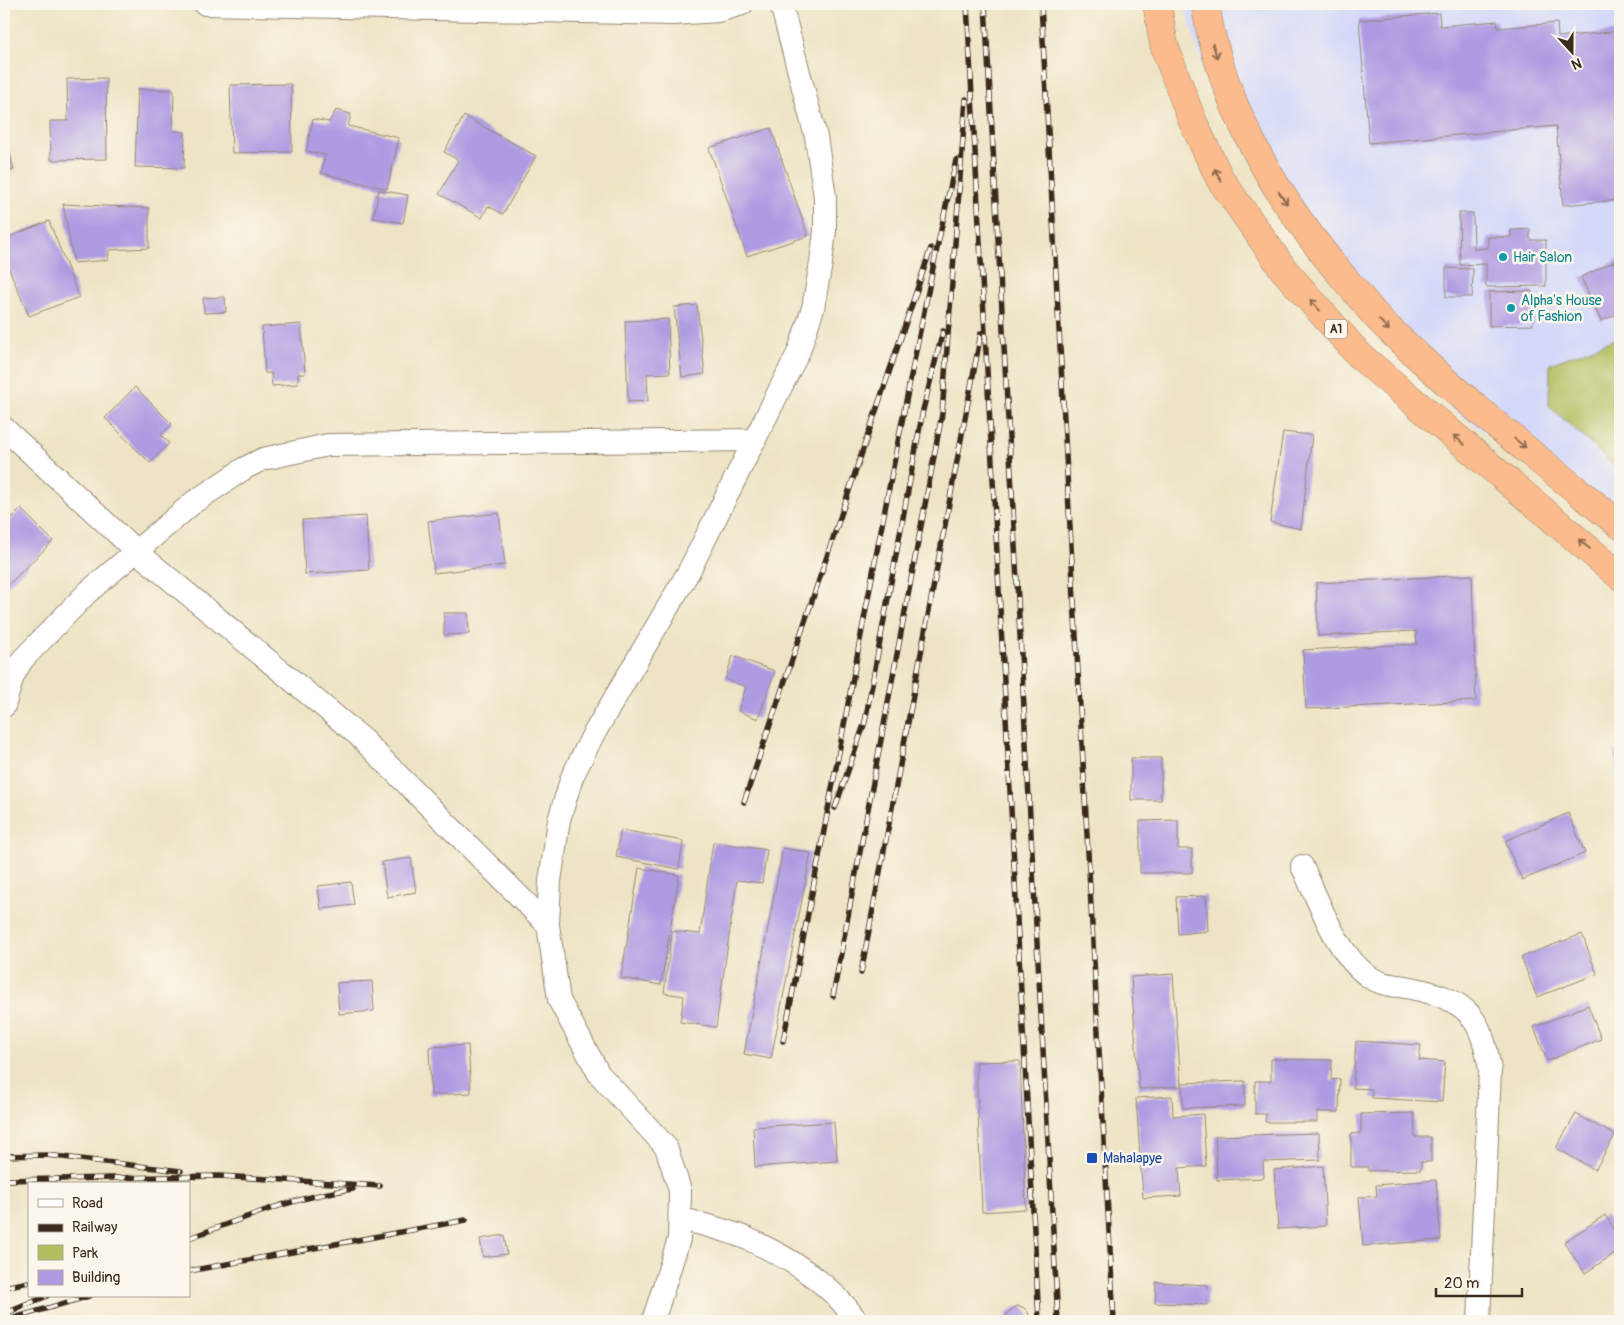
<svg xmlns="http://www.w3.org/2000/svg" width="1624" height="1325" font-family="Pangolin,sans-serif">
<style>
.built{fill:#d4d8f9}
.green{fill:#b2bd5f;stroke:#76743e}
.building{fill:#af9be2}
.lines{fill:none;stroke-linecap:round;stroke-linejoin:round}
.street-casing{stroke:#948772;stroke-width:24}
.highway-casing{stroke:#948772;stroke-width:29}
.street{stroke:#fff;stroke-width:22}
.highway{stroke:#fbbb8c;stroke-width:28}
.rail-casing{stroke:#3b2a1e;stroke-width:5.5}
.rail{stroke:#fbf7ec;stroke-width:4;stroke-dasharray:11;stroke-linecap:butt}
.oneway{stroke:#916b50}
.culture-dot{fill:#0f9aa8;stroke:#fbf7ec;stroke-width:2}
.transit-dot{fill:#1a4fb4;stroke:#fbf7ec;stroke-width:2}
.labels{text-anchor:middle;stroke-width:5;stroke-linejoin:round;paint-order:stroke}
.shield{fill:#fbf7ec;stroke:#75685c;stroke-width:1}
.shield-label{font-size:12px;font-weight:bold;fill:#3b2a1e}
.culture-label{font-size:14px;fill:#0d838f;stroke:#fbf7ec;text-anchor:start}
.transit-label{font-size:14px;fill:#164399;stroke:#fbf7ec;text-anchor:start}
</style>
<rect width="100%" height="100%" fill="#fbf7ec"/>
<filter id="ink" filterUnits="userSpaceOnUse"><feTurbulence type="fractalNoise" baseFrequency=".02" numOctaves="2"/><feDisplacementMap in="SourceGraphic" scale="10" xChannelSelector="R" yChannelSelector="G"/><feConvolveMatrix kernelMatrix="1 2 1 2 8 2 1 2 1" color-interpolation-filters="sRGB"/></filter>
<filter id="wash" filterUnits="userSpaceOnUse"><feTurbulence type="fractalNoise" baseFrequency=".0096" numOctaves="4" result="noise"/><feDisplacementMap in="SourceGraphic" scale="20" xChannelSelector="R" yChannelSelector="G"/><feGaussianBlur stdDeviation="1.12" result="paint"/><feColorMatrix in="noise" values="0 0 0 0 0 0 0 0 0 0 0 0 0 0 0 0 0 1.4 0 .05"/><feComposite in="paint" operator="in"/></filter>
<g filter="url(#wash)">
<rect width="100%" height="100%" fill="#eee4c5"/>
<path class="built" d="M 1184,4 L 1620,4 L 1620,528 L 1606,514 L 1455,412 L 1365,313 L 1268,187 L 1210,92 Z"/>
<path class="green" d="M 1620,337 L 1620,471 L 1549,406 L 1550,364 Z"/>
<g id="blocks">
<path class="building" d="M 1439,13 L 1440,26 L 1497,21 L 1498,28 L 1557,23 L 1558,37 L 1620,31 L 1620,200 L 1563,205 L 1556,126 L 1369,143 L 1359,20 Z
M 106,78 L 107,159 L 51,160 L 50,121 L 68,121 L 67,79 Z
M 291,84 L 292,152 L 232,153 L 230,85 Z
M 138,89 L 174,90 L 173,131 L 185,132 L 184,168 L 135,167 Z
M 336,110 L 351,114 L 348,126 L 399,138 L 387,189 L 321,173 L 325,155 L 306,151 L 313,119 L 329,122 Z
M 464,116 L 536,156 L 503,214 L 488,206 L 482,218 L 439,194 L 458,160 L 444,152 Z
M 771,128 L 808,236 L 747,256 L 709,148 Z
M 4,130 L 14,170 L 4,172 Z
M 379,190 L 408,195 L 403,223 L 373,218 Z
M 63,204 L 149,208 L 149,248 L 109,250 L 108,260 L 74,263 Z
M 1459,213 L 1473,213 L 1474,249 L 1488,248 L 1488,237 L 1511,237 L 1511,230 L 1530,229 L 1530,240 L 1546,240 L 1546,286 L 1486,287 L 1486,264 L 1460,265 Z
M 49,221 L 79,297 L 29,316 L 4,257 L 4,239 Z
M 1620,259 L 1620,313 L 1601,321 L 1581,277 Z
M 1446,268 L 1473,269 L 1472,297 L 1446,297 Z
M 1532,291 L 1533,325 L 1489,326 L 1489,292 Z
M 225,297 L 226,312 L 204,313 L 203,298 Z
M 697,305 L 705,374 L 682,377 L 674,307 Z
M 668,319 L 670,373 L 647,374 L 648,401 L 628,402 L 625,321 Z
M 301,324 L 305,374 L 298,374 L 298,384 L 272,386 L 271,373 L 265,373 L 262,327 Z
M 135,387 L 172,424 L 161,435 L 169,443 L 150,463 L 105,418 Z
M 1283,432 L 1312,435 L 1301,529 L 1270,522 Z
M 21,509 L 53,541 L 6,587 L 4,585 L 4,526 Z
M 499,513 L 505,565 L 434,573 L 428,521 Z
M 366,516 L 369,570 L 305,574 L 302,520 Z
M 1472,575 L 1476,701 L 1306,709 L 1303,650 L 1417,644 L 1416,631 L 1318,636 L 1316,583 Z
M 444,613 L 468,613 L 469,634 L 444,635 Z
M 733,656 L 775,671 L 758,719 L 738,711 L 746,687 L 725,679 Z
M 1615,751 L 1620,751 L 1620,786 L 1618,786 Z
M 1131,758 L 1161,758 L 1161,800 L 1131,800 Z
M 1568,813 L 1585,853 L 1522,880 L 1505,841 Z
M 1178,820 L 1178,849 L 1192,849 L 1192,873 L 1140,873 L 1140,821 Z
M 621,830 L 683,841 L 679,869 L 616,857 Z
M 713,842 L 767,850 L 762,883 L 737,880 L 716,1027 L 680,1022 L 684,996 L 664,993 L 672,931 L 700,934 Z
M 783,848 L 811,853 L 771,1059 L 744,1054 Z
M 411,858 L 416,892 L 387,897 L 382,862 Z
M 639,868 L 679,875 L 661,985 L 621,978 Z
M 351,882 L 354,905 L 321,909 L 318,886 Z
M 1206,896 L 1208,931 L 1178,934 L 1176,897 Z
M 1582,934 L 1597,974 L 1537,997 L 1521,957 Z
M 1173,974 L 1181,1086 L 1139,1089 L 1131,977 Z
M 372,981 L 374,1011 L 339,1014 L 337,983 Z
M 1588,1005 L 1601,1039 L 1547,1061 L 1534,1027 Z
M 1356,1041 L 1421,1045 L 1419,1060 L 1445,1062 L 1442,1102 L 1372,1098 L 1372,1089 L 1353,1088 Z
M 468,1045 L 471,1093 L 431,1095 L 429,1047 Z
M 1271,1059 L 1332,1060 L 1331,1080 L 1340,1079 L 1339,1112 L 1317,1112 L 1317,1122 L 1265,1122 L 1266,1114 L 1255,1114 L 1255,1081 L 1271,1081 Z
M 1020,1061 L 1026,1209 L 982,1212 L 976,1062 Z
M 1245,1081 L 1245,1106 L 1183,1108 L 1182,1083 Z
M 1172,1096 L 1173,1116 L 1203,1114 L 1206,1166 L 1179,1168 L 1181,1196 L 1143,1198 L 1136,1098 Z
M 1414,1113 L 1415,1137 L 1431,1137 L 1431,1162 L 1421,1162 L 1421,1170 L 1368,1171 L 1368,1167 L 1351,1167 L 1351,1134 L 1361,1133 L 1361,1114 Z
M 1576,1114 L 1615,1135 L 1595,1170 L 1556,1148 Z
M 834,1122 L 837,1161 L 755,1167 L 753,1127 Z
M 1319,1133 L 1320,1160 L 1263,1162 L 1264,1178 L 1217,1180 L 1215,1136 Z
M 1323,1166 L 1326,1226 L 1278,1229 L 1274,1170 Z
M 1436,1180 L 1441,1240 L 1363,1246 L 1359,1197 L 1377,1196 L 1376,1185 Z
M 1605,1215 L 1620,1238 L 1620,1250 L 1585,1273 L 1564,1242 Z
M 504,1235 L 507,1254 L 483,1257 L 480,1239 Z
M 1156,1282 L 1208,1285 L 1207,1305 L 1155,1303 Z
M 1017,1306 L 1023,1307 L 1028,1312 L 1030,1321 L 1006,1321 L 1007,1313 Z"/>
</g>
</g>
<g filter="url(#ink)">
<use href="#blocks" fill-opacity="0" stroke="#948772" stroke-width="1"/>
<g class="lines">
<defs>
<path id="street" d="M 205,4 L 673,14 L 718,11 L 742,4
M 4,428 L 136,551 L 358,735 L 548,925
M 4,706 L 13,676 L 23,659 L 88,592 L 194,502 L 245,468 L 263,459 L 328,445 L 755,440
M 1302,866 C 1319,901 1336,953 1368,976 C 1382,986 1396,985 1411,988 C 1465,999 1482,1015 1490,1070 L 1479,1321
M 680,1218 C 702,1225 729,1230 750,1240 C 790,1258 832,1285 857,1321
M 653,1321 L 679,1239 L 680,1190 L 666,1147 L 599,1074 L 559,1000 L 548,925 L 550,881 L 559,820 L 572,777 L 592,737 L 689,571 L 799,351 L 813,308 L 821,263 L 825,231 L 825,197 L 816,137 L 781,4"/>
<path id="highway" d="M 1157,4 L 1164,45 L 1192,120 L 1220,179 L 1284,270 L 1360,356 L 1620,576
M 1205,4 C 1223,111 1279,204 1350,285 C 1363,300 1375,317 1390,330 C 1462,400 1542,462 1620,525"/>
</defs>
<use href="#street" class="street-casing"/>
<use href="#highway" class="highway-casing"/>
<use href="#street" class="street"/>
<use href="#highway" class="highway"/>
<defs>
<path id="rail" d="M 967,4 L 1039,1321
M 985,4 L 1058,1321
M 1041,4 L 1114,1321
M 744,802 L 931,248
M 835,808 L 865,722 L 923,410 L 943,331
M 861,973 L 981,333
M 833,996 L 942,414 L 966,99
M 783,1041 C 842,748 892,452 956,160
M 4,1156 L 46,1155 L 181,1171
M 4,1180 L 220,1176 L 380,1186
M 189,1238 C 242,1219 296,1196 353,1189
M 189,1271 L 466,1220
M 4,1287 L 29,1282
M 4,1314 L 47,1296
M 4,1321 L 89,1296"/>
</defs>
<use href="#rail" class="rail-casing"/>
<use href="#rail" class="rail"/>
</g>
<defs><path id="oneway-shaft" d="M-6 0H5M1.5-3L5.5 0L1.5 3" fill="none" stroke-width="1.6" stroke-linecap="round" stroke-linejoin="round" transform="scale(1.25)"/></defs>
<g class="oneway">
<use href="#oneway-shaft" transform="translate(1215 51) rotate(72)"/>
<use href="#oneway-shaft" transform="translate(1218 175) rotate(-118)"/>
<use href="#oneway-shaft" transform="translate(1283 198) rotate(56)"/>
<use href="#oneway-shaft" transform="translate(1315 305) rotate(-131)"/>
<use href="#oneway-shaft" transform="translate(1384 325) rotate(48)"/>
<use href="#oneway-shaft" transform="translate(1459 440) rotate(-140)"/>
<use href="#oneway-shaft" transform="translate(1520 443) rotate(39)"/>
<use href="#oneway-shaft" transform="translate(1584 544) rotate(-140)"/>
</g>
</g>
<g class="culture-dot">
<circle cx="1503" cy="257" r="5"/>
<circle cx="1511" cy="308" r="5"/>
</g>
<rect class="transit-dot" x="1086" y="1152" width="12" height="12" rx="2.5"/>
<g class="labels">
<rect class="shield" x="1325" y="319.5" width="22" height="19" rx="4"/>
<g class="shield-label">
<text x="1336" y="333">A1</text>
</g>
<g class="culture-label">
<text x="1513" y="262">Hair Salon</text>
<text x="1521" y="305">Alpha's House<tspan x="1521" dy="16">of Fashion</tspan></text>
</g>
<g class="transit-label">
<text x="1103" y="1163">Mahalapye</text>
</g>
</g>
<rect width="1624" height="1325" fill="none" stroke="#fbf7ec" stroke-width="20"/>
<rect x="28" y="1182" width="162" height="115" fill="#fbf7ec" stroke="#aea59a"/>
<rect x="38" y="1199" width="25" height="8" fill="#ffffff" stroke="#aea59a"/>
<text x="72" y="1208" font-size="15" fill="#3b2a1e">Road</text>
<rect x="38" y="1224" width="25" height="8" fill="#3b2a1e" stroke="#aea59a"/>
<text x="72" y="1232" font-size="15" fill="#3b2a1e">Railway</text>
<rect x="38" y="1245" width="25" height="15" fill="#b2bd5f" stroke="#aea59a"/>
<text x="72" y="1258" font-size="15" fill="#3b2a1e">Park</text>
<rect x="38" y="1270" width="25" height="15" fill="#af9be2" stroke="#aea59a"/>
<text x="72" y="1282" font-size="15" fill="#3b2a1e">Building</text>
<g transform="translate(1572 52) rotate(159)" stroke="#fbf7ec" stroke-width="4" paint-order="stroke">
<path d="M0-4L9 19L0 12L-9 19Z" fill="#3b2a1e"/>
<text y="-8" font-size="14" font-weight="bold" text-anchor="middle" fill="#3b2a1e">N</text>
</g>
<path d="M1436 1288v8h86v-8" fill="none" stroke="#3b2a1e" stroke-width="2.5"/>
<text x="1444" y="1288" font-size="15" fill="#3b2a1e" stroke="#fbf7ec" stroke-width="4" paint-order="stroke">20 m</text>
</svg>
